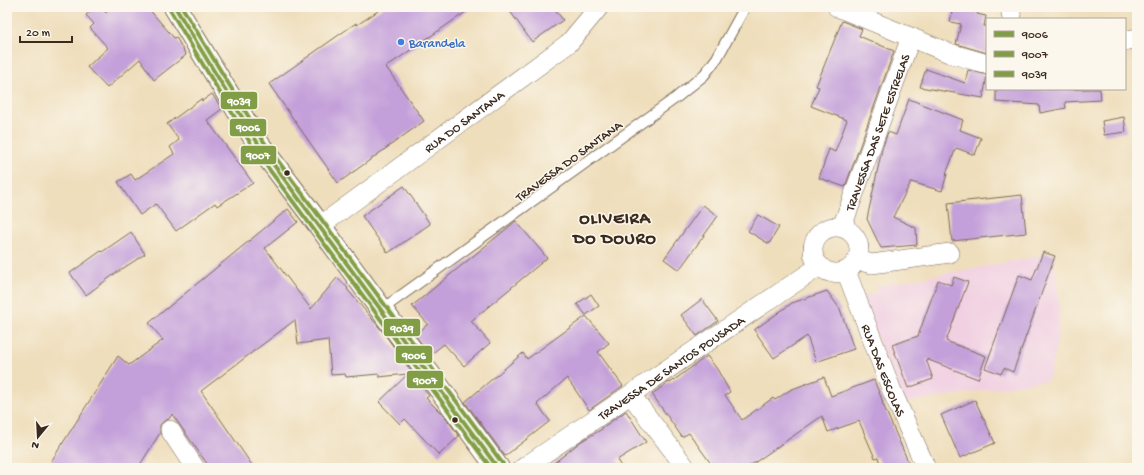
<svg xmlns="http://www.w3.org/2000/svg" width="1144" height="475" font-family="'Gochi Hand',sans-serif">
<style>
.built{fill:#f1d0e2}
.building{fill:#c4a0da}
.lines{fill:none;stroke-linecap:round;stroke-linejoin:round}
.lane-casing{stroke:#7a6955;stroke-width:12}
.street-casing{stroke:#7a6955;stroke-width:20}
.secondary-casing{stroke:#7a6955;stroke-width:24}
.lane{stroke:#fff;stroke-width:10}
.street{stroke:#fff;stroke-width:19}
.secondary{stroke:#fff;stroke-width:22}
.bus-1-casing{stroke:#fbf7ec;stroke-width:7}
.bus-2-casing{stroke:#fbf7ec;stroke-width:7}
.bus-3-casing{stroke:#fbf7ec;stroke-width:7}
.bus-1{stroke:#819e47;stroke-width:4}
.bus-2{stroke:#819e47;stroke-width:4}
.bus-3{stroke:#819e47;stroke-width:4}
.shop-dot{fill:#3f7fe0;stroke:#fbf7ec;stroke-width:1.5}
.bus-dot{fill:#3b2a1e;stroke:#fbf7ec;stroke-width:1.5}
.labels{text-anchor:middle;stroke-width:3;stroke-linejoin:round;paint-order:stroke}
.shop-label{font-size:13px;fill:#366cbe;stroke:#fbf7ec;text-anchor:start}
.street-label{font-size:13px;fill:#3b2a1e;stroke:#fbf7ec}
.district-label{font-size:17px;font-weight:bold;letter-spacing:1px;fill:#3b2a1e;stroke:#fbf7ec}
.line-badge{stroke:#fbf7ec;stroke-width:1.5}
.badge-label{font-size:11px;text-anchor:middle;font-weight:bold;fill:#fff}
</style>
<rect width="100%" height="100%" fill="#fbf7ec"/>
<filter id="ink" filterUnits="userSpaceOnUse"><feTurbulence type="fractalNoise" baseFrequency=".025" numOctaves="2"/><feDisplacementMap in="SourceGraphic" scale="8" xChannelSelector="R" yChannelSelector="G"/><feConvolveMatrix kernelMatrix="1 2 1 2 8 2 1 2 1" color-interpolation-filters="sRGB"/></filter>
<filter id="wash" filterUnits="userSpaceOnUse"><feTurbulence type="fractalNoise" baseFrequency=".012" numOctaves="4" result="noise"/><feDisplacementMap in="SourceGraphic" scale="16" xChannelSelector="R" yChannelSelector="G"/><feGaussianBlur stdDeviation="0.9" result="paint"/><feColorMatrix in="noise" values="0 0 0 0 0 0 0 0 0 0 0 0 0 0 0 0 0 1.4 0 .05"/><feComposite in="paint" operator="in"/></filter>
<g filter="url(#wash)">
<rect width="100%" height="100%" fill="#efdebc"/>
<path class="built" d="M 1053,254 L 1059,297 L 1059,326 L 1057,344 L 1048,380 L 904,403 L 860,297 L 877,293 L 876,286 Z"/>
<g id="blocks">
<path class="building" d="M 95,7 L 100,7 L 106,13 L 112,7 L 147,7 L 174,38 L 176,37 L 186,55 L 154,80 L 140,59 L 107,88 L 87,67 L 108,48 L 90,28 L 94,24 L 86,15 Z
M 384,7 L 473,7 L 386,67 L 424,121 L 338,183 L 269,84 L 356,23 L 357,25 Z
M 507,7 L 553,7 L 563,20 L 532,42 Z
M 953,7 L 979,7 L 977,14 L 986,16 L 984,26 L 987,26 L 987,53 L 956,44 L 961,24 L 950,22 Z
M 842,21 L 862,29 L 859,36 L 894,51 L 845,187 L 819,178 L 829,149 L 835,152 L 847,120 L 811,106 L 819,87 L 816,86 Z
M 926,69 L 965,83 L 968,70 L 987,75 L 983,98 L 920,87 Z
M 996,89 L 1100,89 L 1101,100 L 1065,102 L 1066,108 L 1040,113 L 1039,105 L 996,102 Z
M 212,94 L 222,109 L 207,120 L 253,183 L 217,206 L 215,203 L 176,231 L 156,204 L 140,215 L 118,182 L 131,174 L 135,180 L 174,154 L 170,147 L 179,140 L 167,124 L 201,99 L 202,101 Z
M 909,99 L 963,120 L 960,130 L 981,138 L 975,155 L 956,148 L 946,174 L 947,174 L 942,191 L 911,182 L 893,217 L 916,228 L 917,245 L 881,248 L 867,219 L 882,149 L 888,132 L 896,135 Z
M 1124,117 L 1126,132 L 1104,135 L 1102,121 Z
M 404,186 L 430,224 L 388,253 L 362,216 Z
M 1022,195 L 1026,233 L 952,241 L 948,203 Z
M 703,205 L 718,216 L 679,270 L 664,259 Z
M 288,209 L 298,222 L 265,248 L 311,309 L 337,278 L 348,288 L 347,289 L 383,332 L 411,371 L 407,374 L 379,377 L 379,374 L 346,377 L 345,374 L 331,375 L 328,340 L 298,344 L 295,320 L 201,391 L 254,468 L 210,468 L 172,414 L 169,419 L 164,421 L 160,425 L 160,433 L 138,468 L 47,468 L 118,356 L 129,365 L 163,340 L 149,323 Z
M 758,215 L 779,227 L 769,244 L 748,231 Z
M 516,221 L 547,258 L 471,321 L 490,343 L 464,366 L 444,344 L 430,355 L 415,335 L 428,324 L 412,306 Z
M 131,232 L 145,254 L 116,273 L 86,295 L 70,273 L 101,251 L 102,252 Z
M 1043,252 L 1055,256 L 1013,372 L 1004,368 L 1001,374 L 985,368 L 1019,275 L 1032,280 Z
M 954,277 L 968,282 L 946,341 L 986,356 L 978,379 L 926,359 L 933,379 L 908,388 L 892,345 L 918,336 L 938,280 L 951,285 Z
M 827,291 L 840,309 L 854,349 L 816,362 L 807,336 L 774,358 L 754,330 L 792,303 Z
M 591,294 L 599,306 L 586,315 L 577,304 Z
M 702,299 L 718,321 L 697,336 L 681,315 Z
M 586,316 L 609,343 L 598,352 L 623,386 L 589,410 L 567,378 L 537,404 L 550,421 L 505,456 L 465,402 L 523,353 L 527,359 Z
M 707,356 L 717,369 L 730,392 L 725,395 L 742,420 L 773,398 L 775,400 L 790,390 L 824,377 L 831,396 L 874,380 L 883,402 L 882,402 L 911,468 L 881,468 L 878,457 L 875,458 L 859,421 L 828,432 L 822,416 L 747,468 L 714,468 L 689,433 L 682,437 L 652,394 L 669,382 L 670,383 Z
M 410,372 L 429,396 L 426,398 L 446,418 L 459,436 L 439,455 L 405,419 L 400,424 L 379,402 Z
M 975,400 L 995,443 L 960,458 L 941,415 Z
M 626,411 L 646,442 L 617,460 L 622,468 L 548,468 L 580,442 L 602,429 L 602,428 Z"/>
</g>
</g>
<g filter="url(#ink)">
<use href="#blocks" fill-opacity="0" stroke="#7a6955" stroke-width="1"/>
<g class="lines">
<defs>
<path id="lane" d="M 381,310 L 677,97 L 704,75 L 717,58 L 745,7"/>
<g id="street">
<path d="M 837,7 L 949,53 L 987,64"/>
<path d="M 1010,7 L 1012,19"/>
<path d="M 1125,41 L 1137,38"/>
<path id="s1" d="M 320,226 L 569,43 L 599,7"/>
<circle cx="836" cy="250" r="23"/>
<path id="s2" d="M 842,227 L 911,37"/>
<path d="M 857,260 L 872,264 L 950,253"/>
<path id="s3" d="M 846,271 L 892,391 L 926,468"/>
<path d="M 631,395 L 686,468"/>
<path d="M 170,430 L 195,468"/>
<path id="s4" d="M 523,468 C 622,401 720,332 820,266"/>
</g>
<path id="secondary" d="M 175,7 L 259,145 L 320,226 L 498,468"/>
</defs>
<use href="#lane" class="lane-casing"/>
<use href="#street" class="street-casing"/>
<use href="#secondary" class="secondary-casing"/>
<use href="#lane" class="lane"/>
<use href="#street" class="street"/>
<use href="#secondary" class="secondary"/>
<defs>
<path id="bus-1" d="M 175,7 L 259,145 L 498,468"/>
<path id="bus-2" d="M 170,10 L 254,149 L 491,468"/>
<path id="bus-3" d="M 182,7 L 264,142 L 503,464"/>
</defs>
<use href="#bus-1" class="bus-1-casing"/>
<use href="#bus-2" class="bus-2-casing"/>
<use href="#bus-3" class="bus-3-casing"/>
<use href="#bus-1" class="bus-1"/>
<use href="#bus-2" class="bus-2"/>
<use href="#bus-3" class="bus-3"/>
</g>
</g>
<circle class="shop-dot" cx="401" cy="42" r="4"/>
<g class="bus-dot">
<circle cx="287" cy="173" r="3.5"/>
<circle cx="455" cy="420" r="3.5"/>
</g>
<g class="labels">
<g class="shop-label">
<text x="409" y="47">Barandela</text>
</g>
<g class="street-label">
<text dy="5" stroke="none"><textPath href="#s1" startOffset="178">RUA DO SANTANA</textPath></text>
<text dy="5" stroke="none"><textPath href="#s2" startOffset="101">TRAVESSA DAS SETE ESTRELAS</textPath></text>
<text transform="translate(568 160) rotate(-36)" y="5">TRAVESSA DO SANTANA</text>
<text dy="5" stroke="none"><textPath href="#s4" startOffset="179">TRAVESSA DE SANTOS POUSADA</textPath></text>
<text dy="5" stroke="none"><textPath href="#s3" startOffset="106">RUA DAS ESCOLAS</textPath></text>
</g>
<g class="district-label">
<text x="615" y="223">OLIVEIRA<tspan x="615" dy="20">DO DOURO</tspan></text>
</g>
</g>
<g class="line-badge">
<rect x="220" y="91" width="38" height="19" rx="4" fill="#819e47"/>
<rect x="229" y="118" width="38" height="19" rx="4" fill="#819e47"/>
<rect x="240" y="145" width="37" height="20" rx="4" fill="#819e47"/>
<rect x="383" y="318" width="38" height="19" rx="4" fill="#819e47"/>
<rect x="395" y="345" width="38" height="19" rx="4" fill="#819e47"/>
<rect x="406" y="370" width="38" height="19" rx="4" fill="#819e47"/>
</g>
<g class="badge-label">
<text x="239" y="105">9039</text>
<text x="248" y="131">9006</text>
<text x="258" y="159">9007</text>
<text x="402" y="332">9039</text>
<text x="414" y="359">9006</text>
<text x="425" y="384">9007</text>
</g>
<rect width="1144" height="475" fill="none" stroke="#fbf7ec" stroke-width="24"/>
<rect x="986" y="18" width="140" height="72" fill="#fbf7ec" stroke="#aea59a"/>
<rect x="994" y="31" width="20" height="6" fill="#819e47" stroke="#aea59a"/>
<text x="1022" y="38" font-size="12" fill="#3b2a1e">9006</text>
<rect x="994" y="51" width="20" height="6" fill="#819e47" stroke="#aea59a"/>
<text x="1022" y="58" font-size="12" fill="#3b2a1e">9007</text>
<rect x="994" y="71" width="20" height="6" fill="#819e47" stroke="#aea59a"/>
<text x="1022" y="78" font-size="12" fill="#3b2a1e">9039</text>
<g transform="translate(38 437) rotate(198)" stroke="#fbf7ec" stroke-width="3" paint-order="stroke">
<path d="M0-3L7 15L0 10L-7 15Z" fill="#3b2a1e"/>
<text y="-6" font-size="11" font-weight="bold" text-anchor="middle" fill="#3b2a1e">N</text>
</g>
<path d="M20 36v6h52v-6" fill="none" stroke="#3b2a1e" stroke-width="2"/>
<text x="26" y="36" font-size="12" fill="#3b2a1e" stroke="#fbf7ec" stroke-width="3" paint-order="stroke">20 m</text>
</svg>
